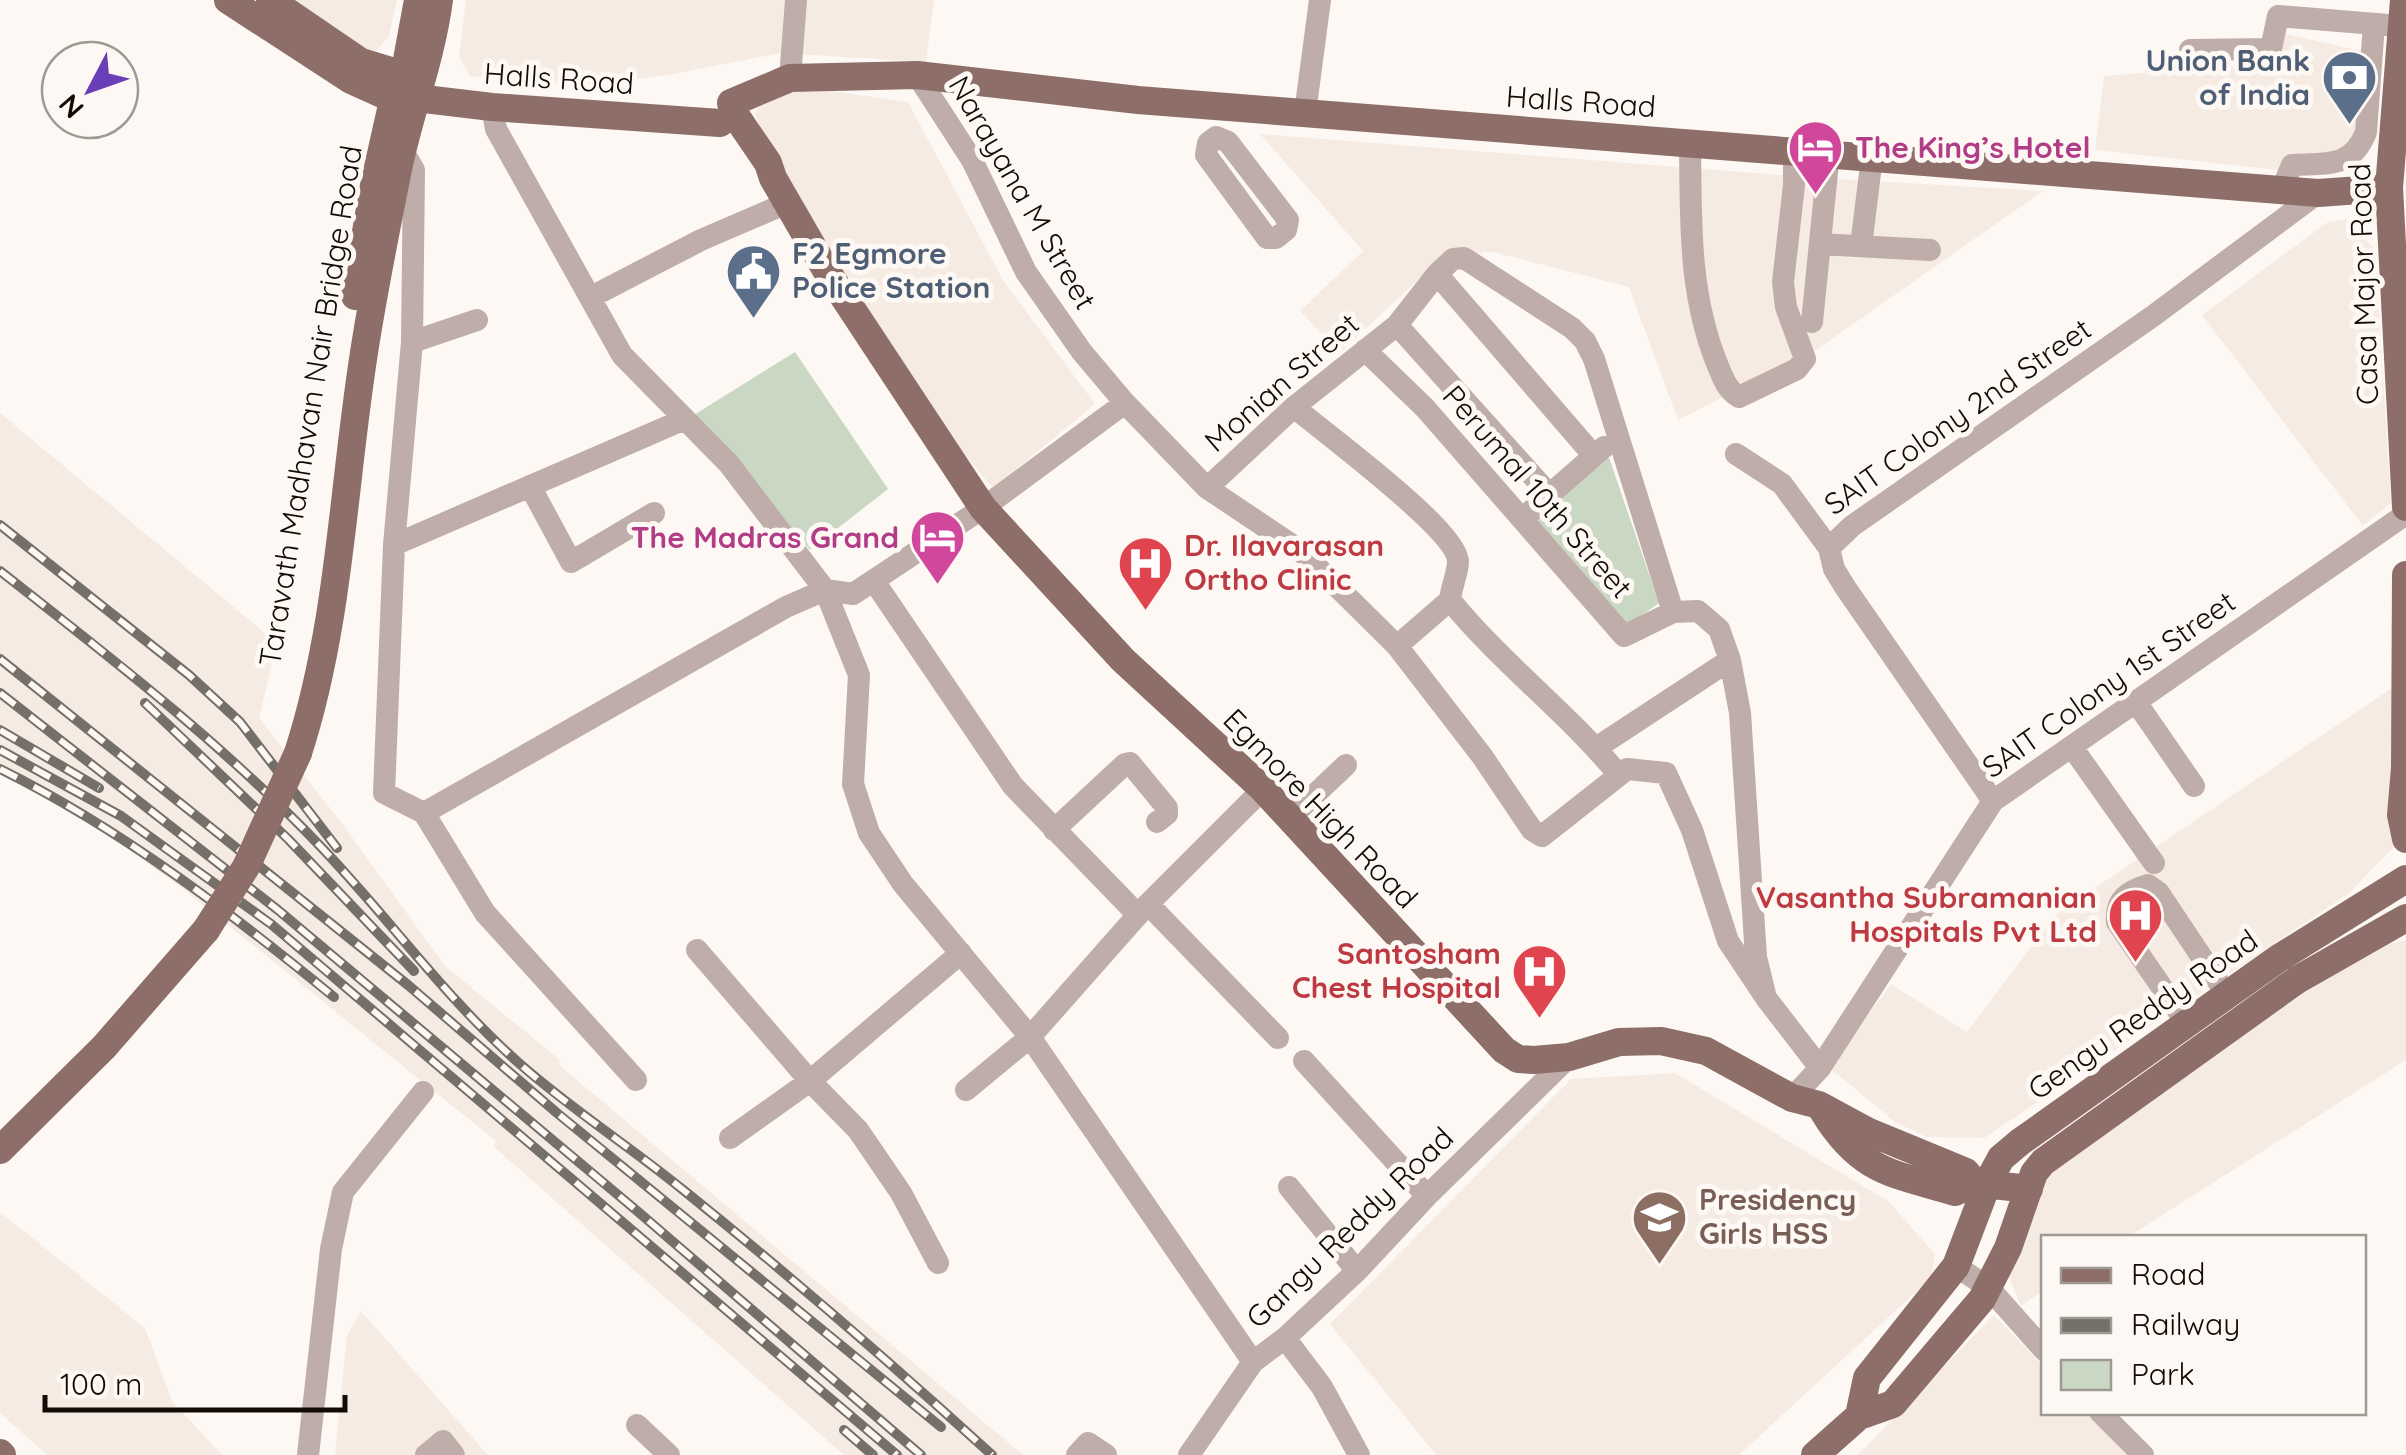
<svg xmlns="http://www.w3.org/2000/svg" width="2406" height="1455" font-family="Quicksand,sans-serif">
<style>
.built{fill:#f6ebe2}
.green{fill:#cad7c3}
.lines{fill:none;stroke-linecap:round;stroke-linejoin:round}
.minor{stroke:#bfada9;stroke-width:22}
.major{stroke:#8d6e68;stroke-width:28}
.rail-casing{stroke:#756f6a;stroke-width:10}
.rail{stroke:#fdf8f4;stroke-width:6;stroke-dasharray:19;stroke-linecap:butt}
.major-bridge{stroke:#8d6e68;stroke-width:28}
.labels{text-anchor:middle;stroke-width:10;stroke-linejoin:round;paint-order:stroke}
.service-label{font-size:30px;font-weight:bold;fill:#4e5e75;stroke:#fdf8f4;text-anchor:end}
.street-label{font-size:30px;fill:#110a05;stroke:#fdf8f4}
.hotel-label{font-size:30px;font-weight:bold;fill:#b23c85;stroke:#fdf8f4;text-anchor:start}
.health-label{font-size:30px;font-weight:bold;fill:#be3a42;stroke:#fdf8f4;text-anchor:end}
.education-label{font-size:30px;font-weight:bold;fill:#785e54;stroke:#fdf8f4;text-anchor:start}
</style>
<rect width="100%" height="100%" fill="#fdf8f4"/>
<path class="built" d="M 294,0 L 397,0 L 389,36 L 376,51 L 354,48 Z
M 466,0 L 934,0 L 926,62 L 781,53 L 673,74 L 587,86 L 470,76 L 459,57 Z
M 2282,33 L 2362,51 L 2353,148 L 2306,173 L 2095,150 L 2104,76 L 2273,63 Z
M 802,87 L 908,102 L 1004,282 L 1095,404 L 993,488 L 920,402 L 772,161 L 755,113 L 768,95 Z
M 1260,134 L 1806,177 L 2043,191 L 1816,350 L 1678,420 L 1629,287 L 1493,252 L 1445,254 L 1340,353 L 1300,311 L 1363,251 Z
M 2346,219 L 2375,249 L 2391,503 L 2363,526 L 2202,315 L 2328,222 Z
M 0,413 L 277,643 L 259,718 L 341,822 L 445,966 L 561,1061 L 559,1065 L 1023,1455 L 844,1455 L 493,1146 L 496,1141 L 187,892 L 98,827 L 0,773 Z
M 2392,688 L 2393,848 L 2348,894 L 1984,1138 L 1926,1137 L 1895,1122 L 1830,1068 L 1891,984 L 1967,1032 L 2056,914 Z
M 2406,940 L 2406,1060 L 2128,1237 L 2044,1238 L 2043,1291 L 2021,1306 L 2007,1272 L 2049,1162 L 2373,948 Z
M 1675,1073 L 1888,1201 L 1935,1254 L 1931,1278 L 1739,1455 L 1436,1455 L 1330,1324 L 1571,1079 Z
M 0,1212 L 145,1328 L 172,1401 L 222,1455 L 47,1455 L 0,1413 Z
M 361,1311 L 488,1455 L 335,1455 L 347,1336 Z
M 1994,1315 L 2043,1366 L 2044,1412 L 2088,1413 L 2130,1455 L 1858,1455 Z"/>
<path class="green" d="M 795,352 L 888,489 L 810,550 L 694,415 Z
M 1605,446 L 1659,603 L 1620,631 L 1526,519 Z"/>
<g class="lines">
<path class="minor" d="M 2190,50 L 2271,49 L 2278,16 L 2400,26
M 917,75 L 972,160 L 1026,272 L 1082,352 L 1125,403 L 1207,488 L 1301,551 L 1397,646 L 1482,756 L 1532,830 L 1542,836 L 1627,769 L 1666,773 L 1692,830 L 1728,941 L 1766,998
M 790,78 L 796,0
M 492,107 L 496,129 L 622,355 L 729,464 L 825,590 L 859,675 L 853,784 L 869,833 L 903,884 L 1030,1037 L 1253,1362
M 1305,113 L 1320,0
M 1216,137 L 1228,142 L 1288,220 L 1286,230 L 1276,238 L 1267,238 L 1206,155 L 1208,143 Z
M 1690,143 C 1691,219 1688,294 1718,366 C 1723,378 1727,390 1739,397 L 1797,369 L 1805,359 L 1786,307 L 1783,282 L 1794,185 L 1794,151
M 403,151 L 414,170 L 412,342 L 394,545 L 384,793 L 424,813
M 2282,189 L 2292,165 C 2325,163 2352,169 2366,132 L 2374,24
M 1820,244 L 1930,250
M 1861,246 L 1872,157
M 1437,274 L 1594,456
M 591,297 L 701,240 L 787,203
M 1812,322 L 1829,153
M 1397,325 L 1549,494
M 412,342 L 477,320
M 1365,350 L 1425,408 L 1624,636 L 1673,612
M 1294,407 C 1323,432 1458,530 1458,562 C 1458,572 1451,588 1450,600 L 1397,646
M 1736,454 L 1782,484 L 1829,548 L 1834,569 L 1845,587 L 1993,801
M 530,486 L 571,562 L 654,513
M 1207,488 L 1294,407 L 1397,325 L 1437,274 L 1453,259 L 1464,258 L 1572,328 L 1585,341 L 1594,359 L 1673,612 L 1698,611 L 1719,629 L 1730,660 L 1740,713 L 1756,957 L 1766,998 L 1820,1068
M 1522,519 L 1604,447
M 394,545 L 685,419
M 1829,548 L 1852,526 L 2153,316 L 2318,193
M 874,581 L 1013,786 L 1138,915
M 1450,600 C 1501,663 1567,712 1618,774
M 2136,702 L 2194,786
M 2072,747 L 2154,863
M 1596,748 L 1730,660
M 424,813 L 786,607 L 825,590 L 853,594 L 983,508 L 1125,403
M 424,813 L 485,913 L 636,1080
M 1290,818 L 1346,765
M 1054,830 L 1125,764 L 1130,763 L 1167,808 L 1167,814 L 1157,822
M 1148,904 L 1278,1038
M 697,950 L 810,1081 L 858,1130 L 901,1193 L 938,1263
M 2187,1024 L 2117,922 C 2115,899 2128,891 2148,885 L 2159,893 L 2227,995
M 1304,1061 L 1427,1196
M 966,1090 L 1030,1037 L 1144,908 L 1263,789
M 1792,1098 L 1820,1068 L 1993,801 L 2406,514
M 730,1138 L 810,1081 L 961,953
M 1289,1187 L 1357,1271
M 1956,1266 L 1989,1288 L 2044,1350
M 1285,1338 L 1322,1387 L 1359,1455
M 2100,1412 L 2143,1455
M 637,1425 L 669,1455
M 308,1455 L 331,1249 L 343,1192 L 423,1092
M 426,1455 L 443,1441 L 454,1455
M 1077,1455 L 1088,1443 L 1106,1455
M 1189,1455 L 1253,1362 L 1285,1338 L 1357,1271 L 1427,1196 L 1569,1057"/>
<path class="major" d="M 228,0 L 351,80 L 382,94 L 492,107 L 720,123
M 270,0 L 361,62 L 420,80
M 2404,0 L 2389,188 L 2406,507
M 731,103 L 790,78 L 917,75 L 1138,100 L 2318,193 L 2389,188
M 738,119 L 768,163 L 773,178 L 826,270 L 983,508 L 1123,660 L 1263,789 L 1504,1050 L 1518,1059 L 1534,1060 L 1569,1057 L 1619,1042 L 1661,1041 L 1706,1051 L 1792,1098 L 1819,1105 L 1869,1132 L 1966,1172 L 1975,1183
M 355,296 L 374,185 L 394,96 L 404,76 L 418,0
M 2406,575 L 2405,768 L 2401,815 L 2406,839
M 298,753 C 342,617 343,474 367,334 C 376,279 387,224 398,169 C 410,112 431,59 439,0
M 1823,1111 C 1860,1172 1891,1173 1955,1192 L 1975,1183 L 2029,1189
M 0,1150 L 104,1047 L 206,930
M 1859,1416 L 1867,1378 L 1956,1266 L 1988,1182 L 2001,1158 L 2020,1142 L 2279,958 L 2406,879
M 0,1453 L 2,1455
M 1815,1455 L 1859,1416 L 1893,1404 L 1982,1299 L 2008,1248 L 2034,1173 L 2043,1162 L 2297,980 L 2406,918"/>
<defs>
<path id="rail" d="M 0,525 L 189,675 L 240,722 L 337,848
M 0,571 C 111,658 223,744 321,847 C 389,918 446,999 520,1064 C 571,1109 629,1146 682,1189 C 788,1274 891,1363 992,1455
M 0,659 L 408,985 L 557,1113 L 941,1427
M 0,693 L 278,910 L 636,1210 L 921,1455
M 145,703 L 288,839 L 414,971
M 0,730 L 99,788
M 0,750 L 121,816 L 271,924 L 897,1455
M 0,769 C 121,829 230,912 334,997
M 844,1430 L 873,1455"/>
</defs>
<use href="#rail" class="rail-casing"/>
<use href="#rail" class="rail"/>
<path class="major-bridge" d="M 206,930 L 246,867 L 298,753"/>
</g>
<defs>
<symbol id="bank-pin" viewBox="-11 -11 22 30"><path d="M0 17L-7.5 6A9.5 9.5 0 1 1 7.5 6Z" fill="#5c6f8a" stroke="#fdf8f4"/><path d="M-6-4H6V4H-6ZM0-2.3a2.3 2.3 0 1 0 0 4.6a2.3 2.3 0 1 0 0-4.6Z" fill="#fff"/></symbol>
<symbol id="hotel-pin" viewBox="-11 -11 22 30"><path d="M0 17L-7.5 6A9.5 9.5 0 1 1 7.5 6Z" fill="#d1479c" stroke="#fdf8f4"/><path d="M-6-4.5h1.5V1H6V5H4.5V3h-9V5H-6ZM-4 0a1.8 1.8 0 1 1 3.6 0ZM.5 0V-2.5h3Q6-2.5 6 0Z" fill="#fff"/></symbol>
<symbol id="civic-pin" viewBox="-11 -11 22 30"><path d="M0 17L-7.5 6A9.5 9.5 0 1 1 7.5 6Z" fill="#5c6f8a" stroke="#fdf8f4"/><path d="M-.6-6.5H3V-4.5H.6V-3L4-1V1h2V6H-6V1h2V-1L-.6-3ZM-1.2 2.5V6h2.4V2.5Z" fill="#fff"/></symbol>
<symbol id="hospital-pin" viewBox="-11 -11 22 30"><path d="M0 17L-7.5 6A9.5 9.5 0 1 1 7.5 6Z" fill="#e0444e" stroke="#fdf8f4"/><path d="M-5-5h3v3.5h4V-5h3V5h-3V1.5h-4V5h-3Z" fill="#fff"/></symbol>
<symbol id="school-pin" viewBox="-11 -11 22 30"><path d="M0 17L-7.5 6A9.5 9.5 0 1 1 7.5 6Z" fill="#8d6e63" stroke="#fdf8f4"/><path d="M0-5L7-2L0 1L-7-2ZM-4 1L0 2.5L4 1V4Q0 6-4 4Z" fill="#fff"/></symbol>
</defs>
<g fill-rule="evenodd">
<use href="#bank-pin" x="2318" y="46" width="63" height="86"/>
<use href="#hotel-pin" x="1784" y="116" width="63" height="86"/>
<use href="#civic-pin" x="722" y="240" width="63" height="86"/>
<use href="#hotel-pin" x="906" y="506" width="63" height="86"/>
<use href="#hospital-pin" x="1114" y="532" width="63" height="86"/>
<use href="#hospital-pin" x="2104" y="884" width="63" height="86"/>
<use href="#hospital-pin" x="1508" y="940" width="63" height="86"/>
<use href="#school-pin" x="1628" y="1186" width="63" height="86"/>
</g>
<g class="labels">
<g class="service-label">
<text x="2310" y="71">Union Bank<tspan x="2310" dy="34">of India</tspan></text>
<text x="792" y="264" text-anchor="start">F2 Egmore<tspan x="792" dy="34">Police Station</tspan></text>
</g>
<g class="street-label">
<text transform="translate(559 79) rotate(4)" y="10">Halls Road</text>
<text transform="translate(1581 102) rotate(4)" y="10">Halls Road</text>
<text transform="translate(1022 193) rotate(60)" y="10">Narayana M Street</text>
<text transform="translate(2364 284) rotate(-92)" y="10">Casa Major Road</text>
<text transform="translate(1282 383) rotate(-41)" y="10">Monian Street</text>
<text transform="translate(311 406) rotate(-81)" y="10">Taravath Madhavan Nair Bridge Road</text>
<text transform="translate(1958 417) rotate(-35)" y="10">SAIT Colony 2nd Street</text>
<text transform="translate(1537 492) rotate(49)" y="10">Perumal 10th Street</text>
<text transform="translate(2109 685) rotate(-35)" y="10">SAIT Colony 1st Street</text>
<text transform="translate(1320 809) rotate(46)" y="10">Egmore High Road</text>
<text transform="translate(2143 1015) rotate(-35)" y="10">Gengu Reddy Road</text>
<text transform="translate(1350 1228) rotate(-44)" y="10">Gangu Reddy Road</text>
</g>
<g class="hotel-label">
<text x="1855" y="158">The King’s Hotel</text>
<text x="899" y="548" text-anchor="end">The Madras Grand</text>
</g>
<g class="health-label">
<text x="1184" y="556" text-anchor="start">Dr. Ilavarasan<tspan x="1184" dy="34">Ortho Clinic</tspan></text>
<text x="2097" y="908">Vasantha Subramanian<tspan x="2097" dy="34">Hospitals Pvt Ltd</tspan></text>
<text x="1501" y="964">Santosham<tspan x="1501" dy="34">Chest Hospital</tspan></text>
</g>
<g class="education-label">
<text x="1699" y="1210">Presidency<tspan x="1699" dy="34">Girls HSS</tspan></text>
</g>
</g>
<rect x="2041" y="1235" width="325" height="180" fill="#fdf8f4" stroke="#9f9994" stroke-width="2.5"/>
<rect x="2061" y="1268" width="50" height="15" fill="#8d6e68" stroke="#9f9994" stroke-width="2.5"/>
<text x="2131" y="1285" font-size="30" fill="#110a05">Road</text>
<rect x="2061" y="1318" width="50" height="15" fill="#756f6a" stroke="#9f9994" stroke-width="2.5"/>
<text x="2131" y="1335" font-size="30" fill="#110a05">Railway</text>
<rect x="2061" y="1360" width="50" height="30" fill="#cad7c3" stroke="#9f9994" stroke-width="2.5"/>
<text x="2131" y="1385" font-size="30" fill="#110a05">Park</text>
<g transform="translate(90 90) rotate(229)"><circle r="48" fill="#fdf8f4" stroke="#9f9994" stroke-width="2.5"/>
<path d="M0-8L18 38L0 25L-18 38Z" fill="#6a3eb6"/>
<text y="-15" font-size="28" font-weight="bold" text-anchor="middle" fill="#110a05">N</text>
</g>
<path d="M45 1395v15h300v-15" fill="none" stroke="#110a05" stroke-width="5"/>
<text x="60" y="1395" font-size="30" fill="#110a05" stroke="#fdf8f4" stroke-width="8" paint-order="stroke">100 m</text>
</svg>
